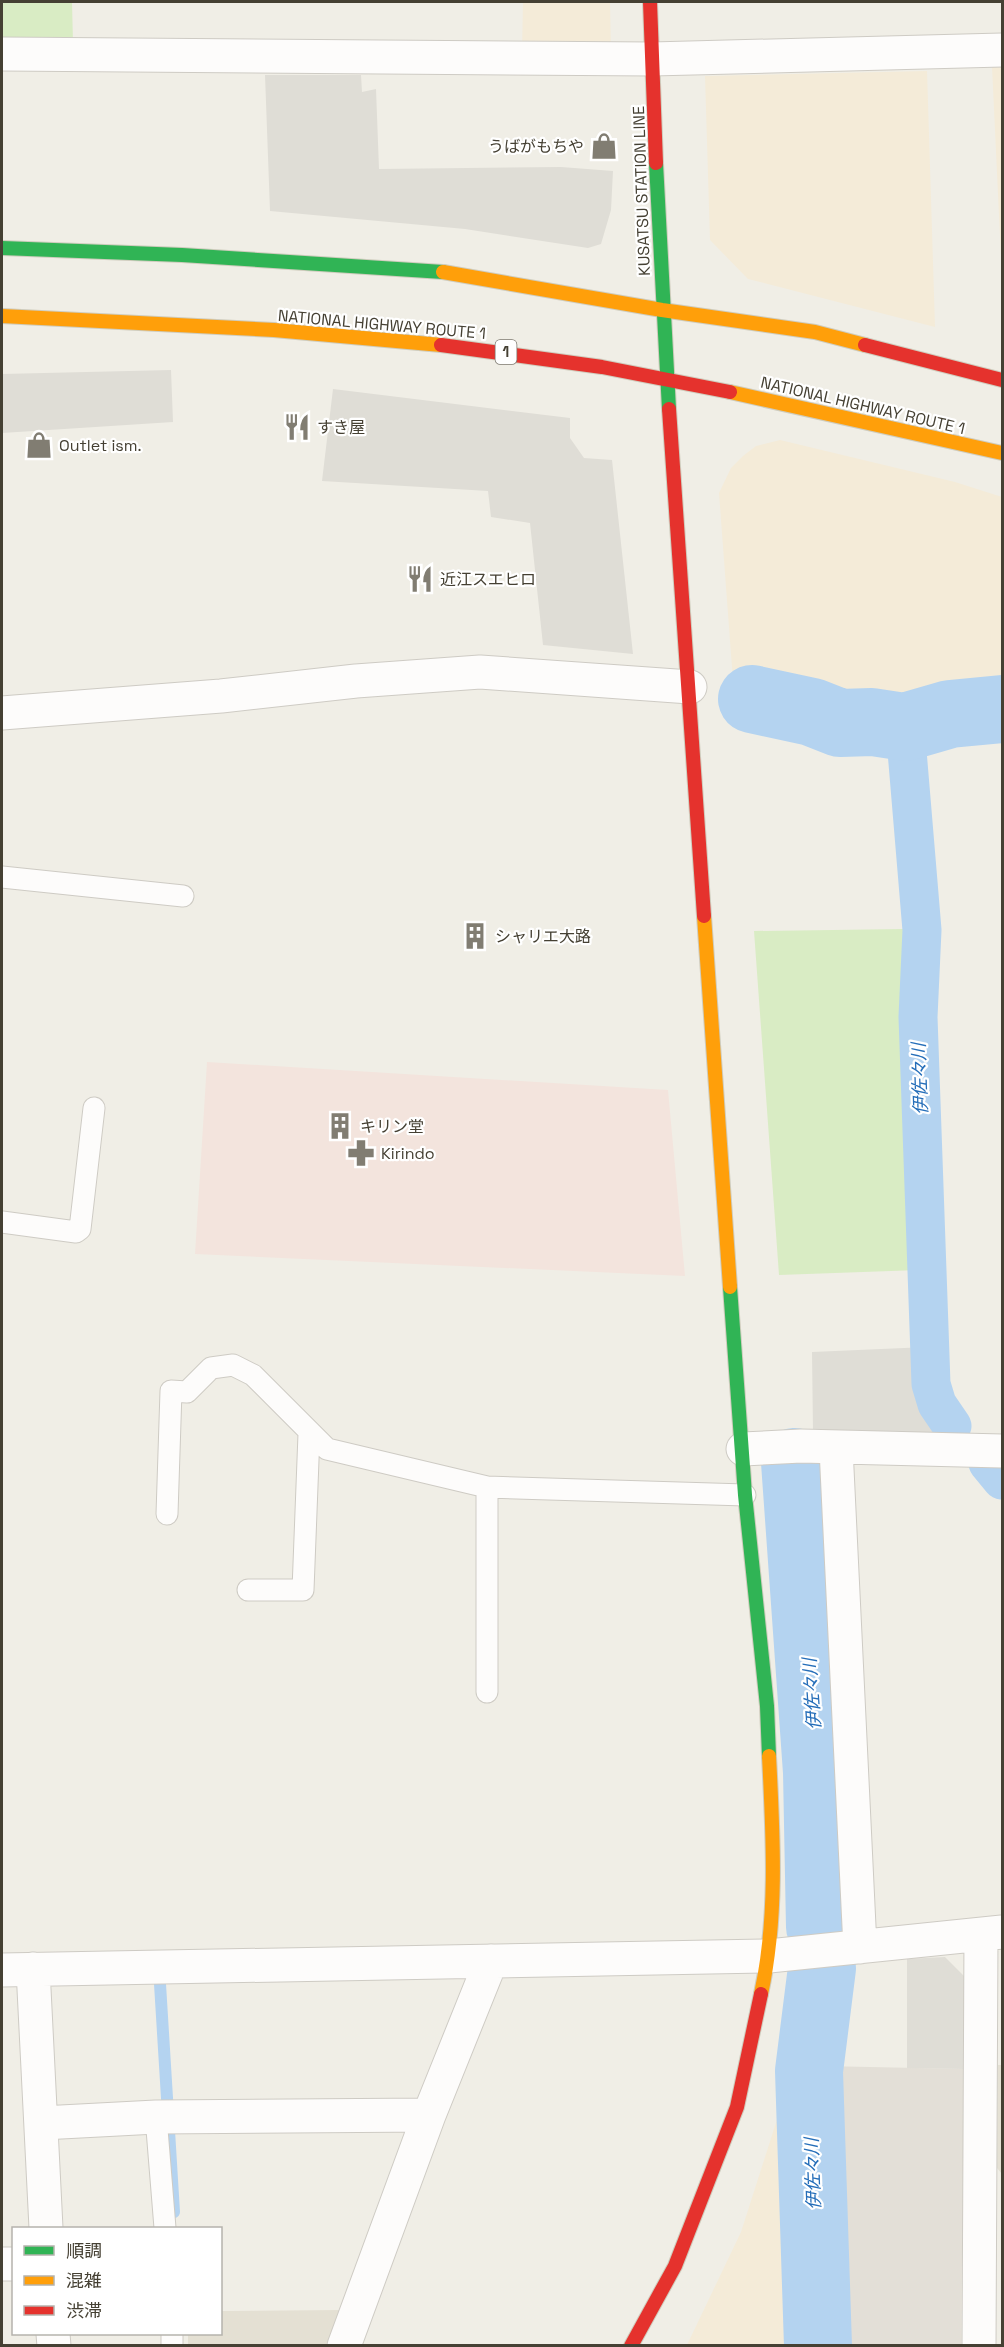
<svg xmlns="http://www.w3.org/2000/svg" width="1004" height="2347" font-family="'Space Grotesk','Noto Sans JP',sans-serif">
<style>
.residential{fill:#e4e0d3}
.commercial{fill:#f4ebd8}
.industrial{fill:#e3dfd7}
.medical{fill:#f3e4dd}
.green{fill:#d9ecc4}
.parking{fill:#dfddd6}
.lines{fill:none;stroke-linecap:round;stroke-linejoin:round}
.stream{stroke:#b4d3f0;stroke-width:12}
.canal{stroke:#b4d3f0;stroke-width:39}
.river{stroke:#b4d3f0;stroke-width:68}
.lane-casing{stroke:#cecbc4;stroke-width:23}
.street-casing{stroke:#cecbc4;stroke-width:35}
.fast-casing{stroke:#cfccbd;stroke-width:16}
.slow-casing{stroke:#cfccbd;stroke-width:16}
.jam-casing{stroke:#cfccbd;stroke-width:16}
.lane{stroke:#fdfcfb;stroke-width:21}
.street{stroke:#fdfcfb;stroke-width:33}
.fast{stroke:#30b455;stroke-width:14}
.slow{stroke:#ff9f0a;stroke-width:14}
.jam{stroke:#e5322d;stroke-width:14}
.labels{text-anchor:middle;stroke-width:4.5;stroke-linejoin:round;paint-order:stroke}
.shield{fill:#fff;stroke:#7d7970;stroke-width:1.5}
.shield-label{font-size:15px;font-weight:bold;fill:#454033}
.poi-label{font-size:16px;fill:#454033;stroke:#fff;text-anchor:start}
.street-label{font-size:16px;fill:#454033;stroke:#fff}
.water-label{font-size:18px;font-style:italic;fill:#256eb9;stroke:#fff}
</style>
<rect width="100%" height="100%" fill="#f0eee6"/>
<path class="residential" d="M 998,2065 L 1002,2065 L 1002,2174 L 997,2168 Z
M 342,2310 L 326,2345 L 188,2345 L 188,2334 L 220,2334 L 221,2311 Z"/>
<path class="commercial" d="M 523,2 L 610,2 L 611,51 L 522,51 Z
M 1002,66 L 1002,278 L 992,67 Z
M 927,71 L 935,327 L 748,279 L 710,240 L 705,76 Z
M 780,440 L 955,482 L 1002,497 L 1002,694 L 981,693 L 913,707 L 855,710 L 754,682 L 734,694 L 719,493 L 731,468 L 743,456 L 756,446 Z
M 782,2104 L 793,2106 L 801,2345 L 687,2345 L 741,2232 Z"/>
<path class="industrial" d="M 823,2066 L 964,2069 L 961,2345 L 834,2345 Z"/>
<path class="medical" d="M 207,1062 L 668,1090 L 685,1276 L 195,1254 Z"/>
<path class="green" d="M 2,2 L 72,2 L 73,43 L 2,43 Z
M 903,929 L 917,936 L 912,1007 L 913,1073 L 922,1260 L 919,1270 L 779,1275 L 754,931 Z"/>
<path class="parking" d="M 265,75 L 361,75 L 362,92 L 376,89 L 379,169 L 561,167 L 613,171 L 611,210 L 601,244 L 588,248 L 465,229 L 270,211 Z
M 171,370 L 173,422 L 2,433 L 2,374 Z
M 333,389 L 570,418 L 570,438 L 584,458 L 612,460 L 633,654 L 543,645 L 530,523 L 491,517 L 488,491 L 322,481 Z
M 927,1347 L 928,1390 L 934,1407 L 940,1419 L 949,1426 L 947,1434 L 813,1432 L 812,1352 Z
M 945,1957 L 964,1976 L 964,2069 L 907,2068 L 907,1959 Z"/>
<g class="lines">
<path class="stream" d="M 160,1984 L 174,2212"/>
<path class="canal" d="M 905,727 L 922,930 L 918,1017 L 931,1384 L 937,1404 L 952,1426
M 988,1463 L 1002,1480"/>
<path class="river" d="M 752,699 L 812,712 L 840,723 L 872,722 L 905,727 L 950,714 L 1002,709
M 795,1462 L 817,1772 L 820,1927
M 818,2346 L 809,2071 L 822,1968"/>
<defs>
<path id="lane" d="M 2,877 L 183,896
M 2,1222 L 76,1232 L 80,1229 L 94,1108
M 167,1514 L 171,1391 L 187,1392 L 211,1368 L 233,1365 L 253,1375 L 327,1449 L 487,1487 L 745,1495
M 248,1590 L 303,1590 L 309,1434
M 487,1692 L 487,1487
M 156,2117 L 165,2228
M 172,2334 L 172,2346"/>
<path id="street" d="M 2,54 L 652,59 L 1002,50
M 2,713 L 221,696 L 356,681 L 480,672 L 690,687
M 836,1448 L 860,1947
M 743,1449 L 801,1446 L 1002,1451
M 33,1969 L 46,2228
M 2,1970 L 769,1956 L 1002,1932
M 42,2123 L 156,2117 L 429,2115
M 2,2264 L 14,2264
M 53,2334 L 54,2346
M 344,2346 L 429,2115 L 491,1961
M 979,2346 L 981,1935"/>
<path id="fast" d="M 656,163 L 669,409
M 2,248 L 182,255 L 443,272
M 730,1287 L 745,1495 L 767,1706 L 769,1756"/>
<path id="slow" d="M 443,272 L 662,310 L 815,332 L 865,345
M 2,316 L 274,330 L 441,345
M 730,392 L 1002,453
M 704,916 L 730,1287
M 761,1994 C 778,1916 773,1835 769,1756"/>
<path id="jam" d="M 650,2 L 656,163
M 441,345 L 602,367 L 730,392
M 865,345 L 1002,380
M 669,409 L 704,916
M 631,2346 L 675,2266 L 737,2107 L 761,1994"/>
</defs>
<use href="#lane" class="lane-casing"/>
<use href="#street" class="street-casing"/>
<use href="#fast" class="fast-casing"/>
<use href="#slow" class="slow-casing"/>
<use href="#jam" class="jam-casing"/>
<use href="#lane" class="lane"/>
<use href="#street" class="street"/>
<use href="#fast" class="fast"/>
<use href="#slow" class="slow"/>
<use href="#jam" class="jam"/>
</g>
<defs>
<symbol id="shop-bare" viewBox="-9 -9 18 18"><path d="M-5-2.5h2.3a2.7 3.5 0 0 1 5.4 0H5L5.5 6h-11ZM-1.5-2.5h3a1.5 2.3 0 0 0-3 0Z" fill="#817d72" stroke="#fff" stroke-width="2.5" paint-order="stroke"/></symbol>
<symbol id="restaurant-bare" viewBox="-9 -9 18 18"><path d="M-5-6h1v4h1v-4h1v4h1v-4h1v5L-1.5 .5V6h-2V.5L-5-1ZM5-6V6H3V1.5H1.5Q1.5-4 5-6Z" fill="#817d72" stroke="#fff" stroke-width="2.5" paint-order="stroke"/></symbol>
<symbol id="building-bare" viewBox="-9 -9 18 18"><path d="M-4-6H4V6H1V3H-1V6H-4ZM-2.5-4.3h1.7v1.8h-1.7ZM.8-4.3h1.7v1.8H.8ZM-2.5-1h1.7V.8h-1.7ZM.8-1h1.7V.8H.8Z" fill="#817d72" stroke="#fff" stroke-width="2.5" paint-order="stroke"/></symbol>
<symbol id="pharmacy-bare" viewBox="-9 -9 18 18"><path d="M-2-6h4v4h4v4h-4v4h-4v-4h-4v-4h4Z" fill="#817d72" stroke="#fff" stroke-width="2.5" paint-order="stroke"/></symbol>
</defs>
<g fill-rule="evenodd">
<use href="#shop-bare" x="585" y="127" width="38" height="38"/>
<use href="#restaurant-bare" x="278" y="408" width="38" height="38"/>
<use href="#shop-bare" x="20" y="426" width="38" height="38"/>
<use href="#restaurant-bare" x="401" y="560" width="38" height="38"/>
<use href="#building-bare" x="456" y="917" width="38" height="38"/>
<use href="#building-bare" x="321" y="1107" width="38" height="38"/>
<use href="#pharmacy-bare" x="342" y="1134" width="38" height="38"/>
</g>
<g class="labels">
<rect class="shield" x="495.5" y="340" width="21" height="24" rx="4.5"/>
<g class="shield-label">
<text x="506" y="357">1</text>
</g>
<g class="poi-label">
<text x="584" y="152" text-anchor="end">うばがもちや</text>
<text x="317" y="433">すき屋</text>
<text x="59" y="451">Outlet ism.</text>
<text x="440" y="585">近江スエヒロ</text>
<text x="495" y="942">シャリエ大路</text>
<text x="360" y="1132">キリン堂</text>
<text x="381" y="1159">Kirindo</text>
</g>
<g class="street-label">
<text transform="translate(641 191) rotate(-92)" y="6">KUSATSU STATION LINE</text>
<text transform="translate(382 324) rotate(5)" y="6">NATIONAL HIGHWAY ROUTE 1</text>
<text transform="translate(863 405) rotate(13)" y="6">NATIONAL HIGHWAY ROUTE 1</text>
</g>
<g class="water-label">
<text transform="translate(920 1079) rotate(-92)" y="6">伊佐々川</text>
<text transform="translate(812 1694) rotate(-94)" y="6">伊佐々川</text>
<text transform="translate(813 2174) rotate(-92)" y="6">伊佐々川</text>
</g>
</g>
<rect width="1004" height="2347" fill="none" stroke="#454033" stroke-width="6"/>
<rect x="12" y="2227" width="210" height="108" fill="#ffffff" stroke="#b5b3ad" stroke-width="1.5"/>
<rect x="24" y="2246" width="30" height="9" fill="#30b455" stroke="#b5b3ad" stroke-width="1.5"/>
<text x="66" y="2257" font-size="18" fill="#454033">順調</text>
<rect x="24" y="2276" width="30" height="9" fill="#ff9f0a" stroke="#b5b3ad" stroke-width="1.5"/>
<text x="66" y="2287" font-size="18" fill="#454033">混雑</text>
<rect x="24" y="2306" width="30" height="9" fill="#e5322d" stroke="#b5b3ad" stroke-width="1.5"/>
<text x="66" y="2317" font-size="18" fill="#454033">渋滞</text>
</svg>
